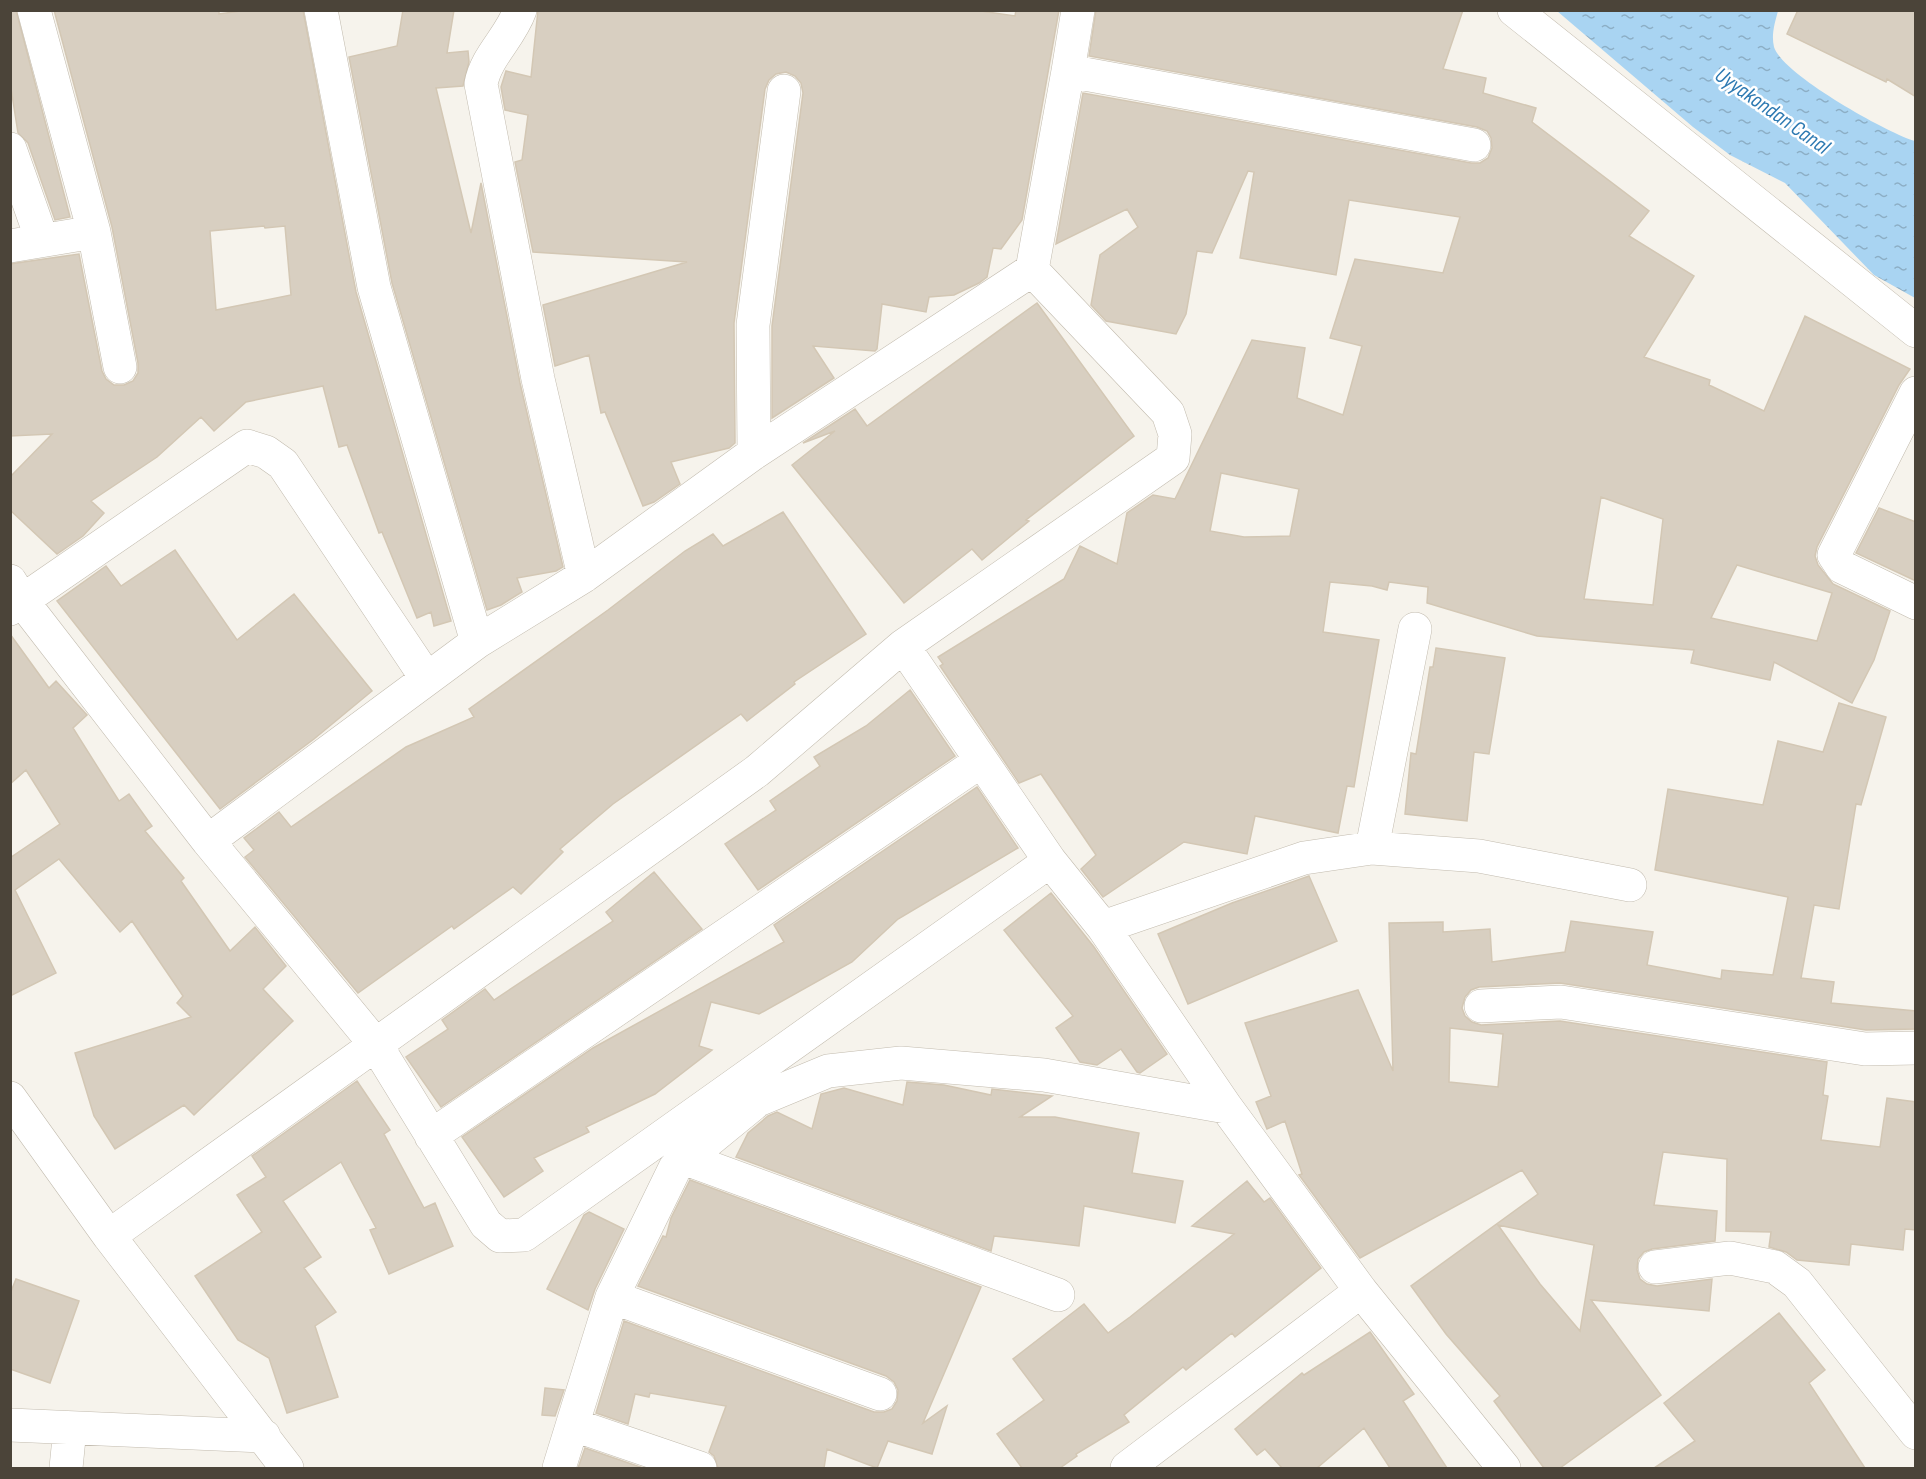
<svg xmlns="http://www.w3.org/2000/svg" width="1926" height="1479" font-family="'Sofia Sans Condensed',sans-serif">
<style>
.water{fill:url(#water-ripples)}
.building{fill:#d8cfc1;stroke:#d3c7b4;stroke-width:1.5;fill-rule:evenodd}
.lines{fill:none;stroke-linecap:round;stroke-linejoin:round}
.minor-casing{stroke:#c2bbae;stroke-width:34}
.minor{stroke:#fff;stroke-width:33}
.labels{text-anchor:middle;stroke-width:5;stroke-linejoin:round;paint-order:stroke}
.water-label{font-size:22px;font-style:italic;fill:#2e7ab2;stroke:#fff}
</style>
<defs>
<pattern id="water-ripples" width="26" height="14" patternUnits="userSpaceOnUse" patternTransform="scale(1.5)"><rect width="26" height="14" fill="#a9d4f2"/><path d="M2 4q2-2 4 0t4 0M15 11q2-2 4 0t4 0" fill="none" stroke="#8caec5"/></pattern>
</defs>
<rect width="100%" height="100%" fill="#f6f3ec"/>
<path class="water" d="M 1557,11 L 1778,11 C 1775,22 1771,35 1774,47 C 1782,74 1887,133 1915,141 L 1915,298 L 1874,275 L 1785,183 L 1730,155 L 1693,127 Z"/>
<path class="building" d="M 10,10 L 16,10 L 70,217 L 55,220 L 28,143 L 18,133 L 10,82 Z
M 54,10 L 219,10 L 219,14 L 248,10 L 303,10 L 356,292 L 451,621 L 434,626 L 431,612 L 417,618 L 382,532 L 379,533 L 347,445 L 339,447 L 323,386 L 246,402 L 214,431 L 201,417 L 157,457 L 91,501 L 104,513 L 83,536 L 57,554 L 10,510 L 10,477 L 52,434 L 10,436 L 10,264 L 79,254 L 102,371 L 106,379 L 114,385 L 124,385 L 133,381 L 138,373 L 138,363 L 112,227 ZM 264,226 L 265,228 L 285,226 L 291,295 L 216,310 L 210,231 Z
M 403,10 L 454,10 L 447,53 L 468,51 L 469,62 L 463,86 L 436,88 L 471,233 L 481,183 L 520,383 L 563,567 L 556,571 L 517,578 L 522,592 L 501,605 L 487,610 L 392,283 L 349,57 L 397,46 Z
M 538,10 L 974,10 L 1015,16 L 1016,10 L 1059,10 L 1022,220 L 1001,249 L 993,248 L 987,277 L 979,283 L 954,295 L 929,297 L 926,312 L 882,304 L 877,349 L 875,351 L 813,346 L 834,378 L 772,418 L 772,326 L 803,93 L 801,83 L 795,76 L 786,72 L 776,74 L 769,80 L 765,89 L 734,323 L 735,443 L 729,448 L 671,462 L 680,484 L 654,502 L 643,506 L 605,412 L 601,413 L 589,355 L 555,366 L 543,305 L 687,262 L 533,252 L 515,162 L 522,160 L 528,115 L 505,110 L 501,87 L 506,71 L 531,77 Z
M 1096,10 L 1463,10 L 1443,69 L 1486,78 L 1483,93 L 1536,108 L 1532,122 L 1649,211 L 1629,236 L 1694,276 L 1644,357 L 1710,380 L 1709,385 L 1764,411 L 1805,316 L 1910,369 L 1899,385 L 1817,547 L 1815,556 L 1818,565 L 1833,584 L 1890,611 L 1874,660 L 1852,703 L 1774,662 L 1770,680 L 1691,663 L 1694,650 L 1537,636 L 1427,603 L 1428,587 L 1389,582 L 1387,590 L 1372,586 L 1330,582 L 1323,632 L 1379,640 L 1354,787 L 1347,786 L 1338,833 L 1255,816 L 1247,854 L 1184,842 L 1103,897 L 1081,869 L 1096,855 L 1041,774 L 1019,783 L 940,666 L 943,664 L 938,657 L 1064,579 L 1080,546 L 1117,564 L 1127,513 L 1153,495 L 1175,499 L 1252,340 L 1305,348 L 1297,398 L 1343,415 L 1362,346 L 1330,338 L 1355,259 L 1443,273 L 1460,217 L 1349,200 L 1336,275 L 1240,258 L 1254,172 L 1248,171 L 1212,253 L 1197,251 L 1186,314 L 1176,334 L 1106,321 L 1091,305 L 1100,255 L 1138,227 L 1127,209 L 1056,244 L 1083,93 L 1471,163 L 1480,163 L 1488,158 L 1492,148 L 1491,138 L 1487,131 L 1477,127 L 1089,56 ZM 1221,473 L 1299,489 L 1290,536 L 1244,537 L 1210,531 ZM 1601,497 L 1663,519 L 1653,605 L 1584,599 ZM 1737,565 L 1832,593 L 1817,641 L 1711,618 Z
M 1798,10 L 1916,10 L 1916,97 L 1887,79 L 1886,82 L 1787,34 Z
M 1037,303 L 1134,436 L 1026,520 L 1029,521 L 982,560 L 972,549 L 904,603 L 792,465 L 835,431 L 803,443 L 855,409 L 867,426 Z
M 1879,508 L 1916,522 L 1916,581 L 1856,553 Z
M 783,512 L 866,634 L 794,682 L 795,684 L 747,721 L 741,714 L 613,804 L 560,849 L 563,852 L 521,894 L 513,887 L 454,929 L 452,926 L 358,993 L 245,857 L 254,850 L 244,838 L 279,812 L 291,827 L 406,747 L 474,717 L 469,709 L 608,610 L 685,551 L 713,534 L 723,546 Z
M 175,550 L 237,640 L 294,594 L 372,691 L 314,739 L 220,809 L 57,601 L 106,566 L 121,586 Z
M 10,634 L 49,688 L 56,681 L 87,715 L 73,728 L 119,801 L 129,794 L 152,826 L 145,831 L 184,878 L 181,881 L 230,951 L 255,927 L 286,966 L 263,989 L 293,1021 L 194,1115 L 184,1105 L 115,1149 L 94,1116 L 75,1053 L 191,1017 L 177,1003 L 183,996 L 132,921 L 120,932 L 59,859 L 15,890 L 56,973 L 10,996 L 10,858 L 60,824 L 26,770 L 10,784 Z
M 1436,648 L 1505,658 L 1489,754 L 1474,752 L 1467,821 L 1405,814 L 1411,753 L 1416,754 L 1430,667 L 1433,667 Z
M 910,690 L 955,756 L 758,890 L 725,844 L 776,810 L 770,801 L 820,766 L 814,757 L 866,726 Z
M 1839,703 L 1886,717 L 1861,805 L 1856,804 L 1839,909 L 1814,905 L 1801,978 L 1834,982 L 1831,1003 L 1916,1011 L 1916,1029 L 1866,1030 L 1560,983 L 1479,987 L 1471,990 L 1465,997 L 1462,1008 L 1465,1016 L 1472,1022 L 1481,1025 L 1560,1021 L 1827,1062 L 1823,1095 L 1828,1096 L 1821,1140 L 1880,1147 L 1887,1098 L 1916,1102 L 1916,1230 L 1905,1229 L 1903,1250 L 1851,1244 L 1849,1265 L 1797,1260 L 1786,1252 L 1769,1247 L 1771,1232 L 1726,1231 L 1727,1159 L 1663,1152 L 1654,1205 L 1717,1211 L 1715,1241 L 1652,1249 L 1644,1252 L 1638,1259 L 1637,1270 L 1640,1279 L 1647,1284 L 1657,1286 L 1712,1279 L 1709,1311 L 1591,1300 L 1661,1395 L 1560,1468 L 1544,1468 L 1494,1401 L 1500,1396 L 1446,1334 L 1411,1286 L 1538,1194 L 1522,1170 L 1360,1258 L 1299,1175 L 1302,1174 L 1285,1121 L 1267,1129 L 1256,1102 L 1271,1096 L 1245,1023 L 1358,990 L 1393,1071 L 1389,923 L 1443,922 L 1443,932 L 1490,929 L 1492,962 L 1565,952 L 1571,921 L 1653,932 L 1647,965 L 1721,979 L 1722,970 L 1773,975 L 1788,897 L 1655,870 L 1668,789 L 1763,805 L 1778,741 L 1823,752 ZM 1450,1028 L 1503,1034 L 1498,1087 L 1449,1082 ZM 1498,1225 L 1594,1245 L 1580,1331 L 1540,1284 Z
M 977,787 L 1018,848 L 898,919 L 852,962 L 759,1014 L 711,1002 L 699,1046 L 712,1050 L 655,1094 L 586,1127 L 589,1132 L 534,1158 L 543,1171 L 504,1197 L 462,1137 L 593,1048 L 784,942 L 774,925 Z
M 654,872 L 702,929 L 441,1107 L 406,1057 L 448,1029 L 442,1020 L 485,989 L 494,1000 L 613,921 L 606,912 Z
M 1309,876 L 1337,941 L 1188,1004 L 1158,934 L 1232,903 Z
M 1051,893 L 1094,947 L 1167,1054 L 1140,1073 L 1137,1072 L 1121,1049 L 1097,1065 L 1080,1062 L 1056,1028 L 1073,1016 L 1004,930 Z
M 357,1081 L 390,1130 L 384,1134 L 424,1208 L 435,1203 L 453,1246 L 389,1274 L 370,1230 L 376,1228 L 341,1162 L 283,1201 L 321,1257 L 304,1268 L 336,1312 L 315,1326 L 338,1397 L 287,1413 L 269,1358 L 238,1340 L 195,1276 L 262,1232 L 237,1195 L 266,1177 L 252,1156 Z
M 907,1082 L 944,1085 L 991,1095 L 992,1089 L 1052,1096 L 1020,1117 L 1055,1117 L 1139,1133 L 1132,1173 L 1183,1181 L 1175,1223 L 1084,1206 L 1079,1246 L 994,1236 L 991,1251 L 736,1157 L 748,1133 L 768,1116 L 777,1112 L 812,1129 L 821,1094 L 844,1088 L 903,1105 Z
M 690,1180 L 981,1287 L 923,1423 L 947,1406 L 932,1454 L 888,1441 L 877,1468 L 827,1449 L 824,1468 L 718,1468 L 714,1456 L 709,1452 L 726,1406 L 650,1393 L 649,1397 L 635,1394 L 628,1424 L 596,1413 L 624,1321 L 874,1412 L 884,1412 L 892,1409 L 897,1401 L 898,1390 L 894,1382 L 886,1376 L 638,1286 L 663,1236 L 666,1237 L 671,1218 Z
M 1247,1181 L 1264,1202 L 1270,1198 L 1321,1268 L 1235,1337 L 1232,1333 L 1186,1370 L 1183,1367 L 1124,1415 L 1129,1422 L 1076,1454 L 1077,1456 L 1060,1468 L 1022,1468 L 997,1434 L 1044,1400 L 1013,1359 L 1084,1304 L 1108,1333 L 1130,1317 L 1234,1234 L 1192,1226 Z
M 589,1212 L 624,1229 L 595,1289 L 588,1310 L 547,1289 L 584,1215 Z
M 16,1279 L 79,1301 L 50,1383 L 10,1369 L 10,1294 Z
M 1779,1313 L 1825,1370 L 1809,1383 L 1865,1468 L 1654,1468 L 1695,1441 L 1664,1403 Z
M 1370,1332 L 1414,1394 L 1403,1401 L 1447,1468 L 1390,1468 L 1364,1428 L 1317,1468 L 1282,1468 L 1265,1449 L 1257,1455 L 1235,1429 L 1302,1373 L 1304,1375 Z
M 545,1388 L 564,1390 L 555,1416 L 542,1415 Z
M 585,1448 L 643,1468 L 578,1468 Z"/>
<g class="lines">
<defs>
<path id="minor" d="M 34,10 L 94,232 L 120,367
M 321,10 L 374,287 L 477,642
M 520,10 C 510,38 486,56 481,84 L 538,379 L 584,576
M 1078,10 L 1068,71 L 1474,145
M 1514,10 L 1916,331
M 10,149 L 42,240
M 10,246 L 94,232
M 1032,270 L 1068,71
M 1916,393 L 1834,555 L 1842,567 L 1916,603
M 754,453 L 753,325 L 784,91
M 10,581 L 23,602 L 208,841 L 376,1045 L 486,1224 L 500,1236 L 524,1235 L 1050,861
M 10,609 L 247,446 L 266,452 L 283,464 L 427,679 L 477,642 L 584,576 L 754,453 L 1032,270 L 1168,413 L 1175,434 L 1173,458 L 903,646 L 757,771 L 109,1236
M 903,646 L 1050,861 L 1103,927 L 1226,1107 L 1361,1291 L 1504,1468
M 208,841 L 427,679
M 1372,848 L 1415,629
M 1103,927 L 1304,858 L 1372,848 L 1479,856 L 1630,885
M 1481,1006 L 1561,1002 L 1865,1049 L 1916,1048
M 10,1098 L 109,1236 L 287,1468
M 431,1136 L 981,761
M 686,1159 L 1058,1295
M 1655,1267 L 1730,1258 L 1775,1267 L 1797,1283 L 1916,1433
M 612,1297 L 880,1394
M 10,1425 L 264,1436
M 574,1425 L 700,1468
M 66,1468 L 70,1428
M 559,1468 L 612,1297 L 675,1168 L 758,1100 L 828,1071 L 901,1063 L 1044,1075 L 1226,1107
M 1127,1468 L 1361,1291"/>
</defs>
<use href="#minor" class="minor-casing"/>
<use href="#minor" class="minor"/>
</g>
<g class="labels">
<g class="water-label">
<text transform="translate(1773 110) rotate(35)" y="8">Uyyakondan Canal</text>
</g>
</g>
<rect width="1926" height="1479" fill="none" stroke="#4b4439" stroke-width="24"/>
</svg>
